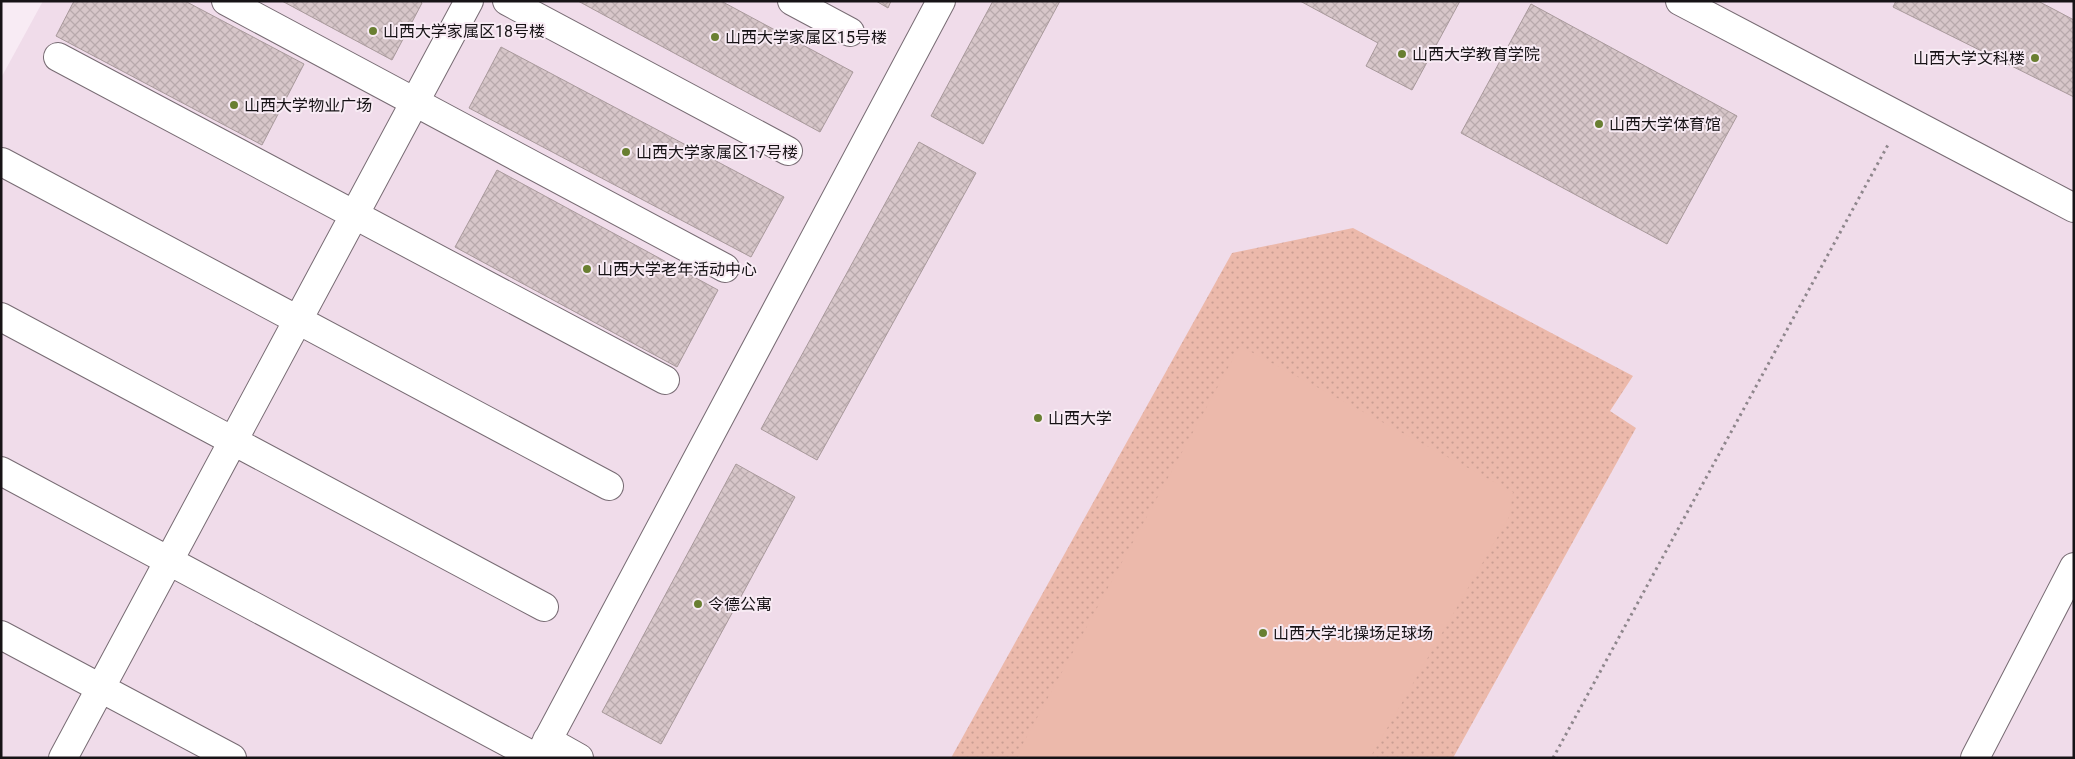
<svg xmlns="http://www.w3.org/2000/svg" width="2075" height="759" font-family="Roboto,'Noto Sans SC',sans-serif">
<style>
.built{fill:#f0dcea}
.grass{fill:url(#grass-dots)}
.garden{fill:#ecb9ab}
.building{fill:url(#building-cross-hatch);stroke:#a8999b}
.lines{fill:none;stroke-linecap:round;stroke-linejoin:round}
.minor-casing{stroke:#776b73;stroke-width:30}
.path{stroke:#8e868c;stroke-width:3;stroke-dasharray:2.5 4;stroke-linecap:butt}
.minor{stroke:#fff;stroke-width:28}
.poi-dot{fill:#697f31;stroke:#f8ebf4;stroke-width:2}
.labels{text-anchor:middle;stroke-width:4;stroke-linejoin:round;paint-order:stroke}
.poi-label{font-size:16px;fill:#171316;stroke:#f8ebf4;text-anchor:start}
</style>
<defs>
<pattern id="grass-dots" width="8" height="8" patternUnits="userSpaceOnUse" patternTransform="scale(1.25)"><rect width="8" height="8" fill="#ecb9ab"/><path d="M2 2h.1M6 6h.1" fill="none" stroke="#ca9e92" stroke-width="1.8" stroke-linecap="round"/></pattern>
<pattern id="building-cross-hatch" width="8" height="8" patternUnits="userSpaceOnUse" patternTransform="scale(1.25)"><rect width="8" height="8" fill="#d7c6c9"/><path d="M0 0l8 8M0 8l8-8" fill="none" stroke="#b8a9ac"/></pattern>
</defs>
<rect width="100%" height="100%" fill="#f8ebf4"/>
<path class="built" d="M 43,1 L 2074,1 L 2074,758 L 1,758 L 1,78 Z"/>
<path class="grass" d="M 1353,228 L 1633,376 L 1610,411 L 1636,428 L 1453,758 L 951,758 L 1232,253 Z"/>
<path class="garden" d="M 1240,346 L 1513,492 L 1509,517 L 1370,758 L 1018,758 L 1020,749 Z"/>
<path class="building" d="M 74,1 L 185,1 L 304,64 L 262,145 L 56,36 Z
M 282,1 L 420,1 L 422,3 L 392,60 Z
M 578,1 L 721,1 L 853,72 L 820,132 Z
M 876,1 L 891,1 L 888,8 Z
M 993,1 L 1060,1 L 983,144 L 931,116 Z
M 1300,1 L 1460,1 L 1412,90 L 1366,66 L 1378,43 Z
M 1896,1 L 2038,1 L 2074,20 L 2074,97 L 1893,7 Z
M 1531,4 L 1737,116 L 1667,244 L 1461,133 Z
M 501,47 L 784,197 L 751,257 L 469,108 Z
M 919,142 L 976,173 L 817,460 L 761,429 Z
M 497,170 L 718,290 L 677,367 L 455,247 Z
M 736,464 L 795,497 L 661,744 L 602,712 Z"/>
<g class="lines">
<defs>
<path id="minor" d="M 226,1 L 725,268
M 507,1 L 788,151
M 792,1 L 850,32
M 1680,1 L 2074,208
M 58,57 L 665,380
M 2,162 L 609,486
M 1,317 L 544,607
M 1,471 L 537,758
M 1,635 L 232,758
M 547,740 L 579,758
M 63,758 L 469,1
M 538,758 L 941,1
M 1975,758 L 2074,567"/>
</defs>
<use href="#minor" class="minor-casing"/>
<path class="path" d="M 1553,758 L 1889,143"/>
<use href="#minor" class="minor"/>
</g>
<g class="poi-dot">
<circle cx="373" cy="31" r="5"/>
<circle cx="715" cy="37" r="5"/>
<circle cx="1402" cy="54" r="5"/>
<circle cx="2035" cy="58" r="5"/>
<circle cx="234" cy="105" r="5"/>
<circle cx="1599" cy="124" r="5"/>
<circle cx="626" cy="152" r="5"/>
<circle cx="587" cy="269" r="5"/>
<circle cx="1038" cy="418" r="5"/>
<circle cx="698" cy="604" r="5"/>
<circle cx="1263" cy="633" r="5"/>
</g>
<g class="labels">
<g class="poi-label">
<text x="383" y="37">山西大学家属区18号楼</text>
<text x="725" y="43">山西大学家属区15号楼</text>
<text x="1412" y="60">山西大学教育学院</text>
<text x="2025" y="64" text-anchor="end">山西大学文科楼</text>
<text x="244" y="111">山西大学物业广场</text>
<text x="1609" y="130">山西大学体育馆</text>
<text x="636" y="158">山西大学家属区17号楼</text>
<text x="597" y="275">山西大学老年活动中心</text>
<text x="1048" y="424">山西大学</text>
<text x="708" y="610">令德公寓</text>
<text x="1273" y="639">山西大学北操场足球场</text>
</g>
</g>
<rect width="2075" height="759" fill="none" stroke="#171316" stroke-width="5"/>
</svg>
